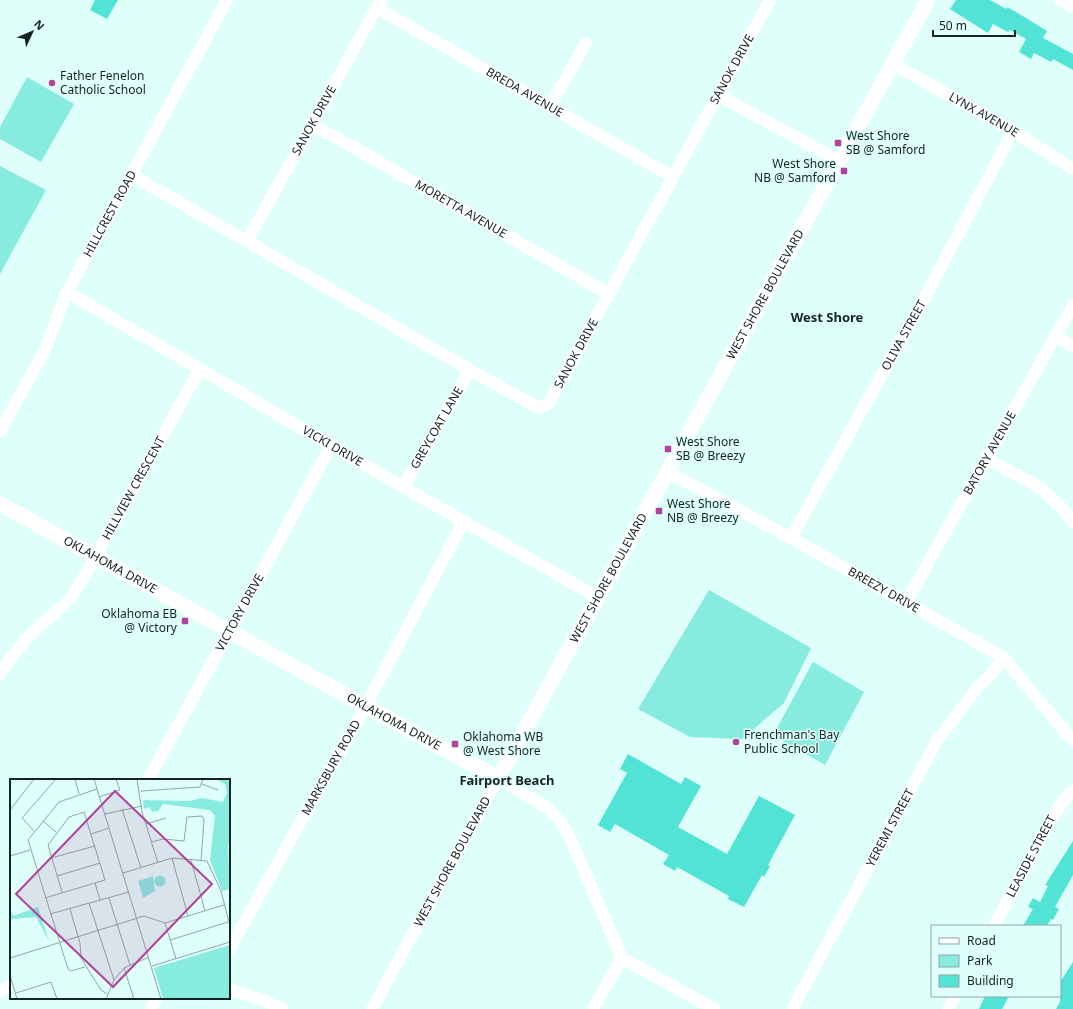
<svg xmlns="http://www.w3.org/2000/svg" width="1073" height="1009" font-family="'Noto Sans',sans-serif">
<style>
.green{fill:#87ebe0}
.building{fill:#51e3d5}
.lines{fill:none;stroke-linecap:round;stroke-linejoin:round}
.minor{stroke:#fff;stroke-width:12}
.tertiary{stroke:#fff;stroke-width:15}
.poi-dot{fill:#b3429d;stroke:#dffffa;stroke-width:1.5}
.labels{text-anchor:middle;stroke-width:3;stroke-linejoin:round;paint-order:stroke}
.street-label{font-size:12px;fill:#152422;stroke:#dffffa}
.poi-label{font-size:12px;fill:#152422;stroke:#dffffa;text-anchor:start}
.neighbourhood-label{font-size:13px;font-weight:bold;fill:#152422;stroke:#dffffa}
.inset-road{fill:none;stroke:#8ea7a4;stroke-width:1}
.view{fill:#b3429d;fill-opacity:0.15;stroke:#b3429d;stroke-width:2}
.inset-edge{fill:none;stroke:#152422;stroke-width:2}
</style>
<rect width="100%" height="100%" fill="#dffffa"/>
<path class="green" d="M 27,77 L 74,104 L 41,162 L 0,139 L 0,127 Z
M 0,166 L 46,190 L 0,274 Z
M 709,590 L 811,648 L 784,703 L 742,739 L 690,737 L 638,709 Z
M 813,662 L 864,692 L 825,765 L 773,735 Z"/>
<path class="building" d="M 95,0 L 118,0 L 107,19 L 90,10 Z
M 956,0 L 990,0 L 1006,9 L 1007,7 L 1026,18 L 1047,31 L 1043,38 L 1073,54 L 1073,70 L 1053,59 L 1051,62 L 1034,53 L 1031,59 L 1019,52 L 1026,39 L 1010,30 L 1008,32 L 993,24 L 988,33 L 950,9 Z
M 628,754 L 681,784 L 685,777 L 701,786 L 678,827 L 727,854 L 759,796 L 795,815 L 768,865 L 770,866 L 764,877 L 762,875 L 744,907 L 728,899 L 729,896 L 677,867 L 675,871 L 663,864 L 669,855 L 615,824 L 610,832 L 598,825 L 627,773 L 620,769 Z
M 1073,841 L 1073,875 L 1055,907 L 1059,909 L 1053,920 L 1051,919 L 1047,926 L 1023,926 L 1033,909 L 1028,907 L 1033,898 L 1040,902 L 1048,886 L 1045,885 Z
M 1073,962 L 1073,1009 L 1056,1009 L 1060,1002 L 1060,982 Z
M 985,996 L 1009,996 L 1002,1009 L 979,1009 Z"/>
<g class="lines">
<g class="minor">
<path d="M 1060,0 L 1073,8"/>
<path id="s1" d="M 377,8 L 673,177"/>
<path id="s2" d="M 893,64 L 1013,131 L 1073,169"/>
<path d="M 718,95 L 840,161"/>
<path d="M 550,106 L 586,43"/>
<path id="s3" d="M 312,125 L 346,143 L 609,294"/>
<path id="s4" d="M 130,174 L 470,370 L 539,408 L 549,403 L 770,0"/>
<path id="s5" d="M 247,241 L 381,0"/>
<path id="s6" d="M 67,292 L 403,487 L 599,598"/>
<path d="M 1055,336 L 1073,346"/>
<path id="s7" d="M 0,431 L 44,352 L 67,292 L 227,0"/>
<path d="M 987,459 L 1039,487 L 1062,508 L 1073,522"/>
<path id="s8" d="M 668,472 L 791,538 L 1003,657 L 1073,741"/>
<path id="s9" d="M 403,487 L 470,370"/>
<path id="s10" d="M 791,538 L 923,301 L 1013,131"/>
<path id="s11" d="M 906,602 L 1073,305"/>
<path id="s12" d="M 0,674 L 10,659 L 29,636 L 71,598 L 88,570 L 200,369"/>
<path id="s13" d="M 148,780 L 332,444"/>
<path id="s14" d="M 994,926 L 1051,819 L 1068,795 L 1073,790"/>
<path id="s15" d="M 229,950 L 365,707 L 464,521"/>
<path d="M 229,989 L 265,1001 L 282,1009"/>
<path d="M 0,991 L 11,987"/>
<path d="M 151,1009 L 157,998"/>
<path id="s16" d="M 372,1009 L 498,778 L 548,808 L 561,822 L 570,838 L 622,958 L 714,1009"/>
<path d="M 593,1009 L 622,958"/>
<path id="s17" d="M 792,1009 L 937,741 L 976,689 L 993,673 L 1003,657"/>
<path d="M 948,1009 L 955,996"/>
</g>
<path class="tertiary" id="s18" d="M 0,504 C 166,595 331,689 498,778 L 928,0"/>
</g>
<g class="poi-dot">
<circle cx="52" cy="83" r="4"/>
<rect x="834" y="139" width="8" height="8" rx="2"/>
<rect x="840" y="167" width="8" height="8" rx="2"/>
<rect x="664" y="445" width="8" height="8" rx="2"/>
<rect x="655" y="507" width="8" height="8" rx="2"/>
<rect x="181" y="617" width="8" height="8" rx="2"/>
<circle cx="736" cy="742" r="4"/>
<rect x="451" y="740" width="8" height="8" rx="2"/>
</g>
<g class="labels">
<g class="street-label">
<text dy="4" stroke="none"><textPath href="#s4" startOffset="863">SANOK DRIVE</textPath></text>
<text dy="4" stroke="none"><textPath href="#s1" startOffset="170">BREDA AVENUE</textPath></text>
<text dy="4" stroke="none"><textPath href="#s2" startOffset="104">LYNX AVENUE</textPath></text>
<text dy="4" stroke="none"><textPath href="#s5" startOffset="138">SANOK DRIVE</textPath></text>
<text dy="4" stroke="none"><textPath href="#s3" startOffset="171">MORETTA AVENUE</textPath></text>
<text dy="4" stroke="none"><textPath href="#s7" startOffset="244">HILLCREST ROAD</textPath></text>
<text dy="4" stroke="none"><textPath href="#s18" startOffset="1121">WEST SHORE BOULEVARD</textPath></text>
<text dy="4" stroke="none"><textPath href="#s10" startOffset="232">OLIVA STREET</textPath></text>
<text dy="4" stroke="none"><textPath href="#s4" startOffset="539">SANOK DRIVE</textPath></text>
<text dy="4" stroke="none"><textPath href="#s9" startOffset="68">GREYCOAT LANE</textPath></text>
<text dy="4" stroke="none"><textPath href="#s6" startOffset="307">VICKI DRIVE</textPath></text>
<text dy="4" stroke="none"><textPath href="#s11" startOffset="171">BATORY AVENUE</textPath></text>
<text dy="4" stroke="none"><textPath href="#s12" startOffset="231">HILLVIEW CRESCENT</textPath></text>
<text dy="4" stroke="none"><textPath href="#s18" startOffset="126">OKLAHOMA DRIVE</textPath></text>
<text dy="4" stroke="none"><textPath href="#s18" startOffset="797">WEST SHORE BOULEVARD</textPath></text>
<text dy="4" stroke="none"><textPath href="#s8" startOffset="246">BREEZY DRIVE</textPath></text>
<text dy="4" stroke="none"><textPath href="#s13" startOffset="191">VICTORY DRIVE</textPath></text>
<text dy="4" stroke="none"><textPath href="#s18" startOffset="450">OKLAHOMA DRIVE</textPath></text>
<text dy="4" stroke="none"><textPath href="#s15" startOffset="209">MARKSBURY ROAD</textPath></text>
<text dy="4" stroke="none"><textPath href="#s17" startOffset="206">YEREMI STREET</textPath></text>
<text dy="4" stroke="none"><textPath href="#s14" startOffset="79">LEASIDE STREET</textPath></text>
<text dy="4" stroke="none"><textPath href="#s16" startOffset="168">WEST SHORE BOULEVARD</textPath></text>
</g>
<g class="poi-label">
<text x="60" y="80">Father Fenelon<tspan x="60" dy="14">Catholic School</tspan></text>
<text x="846" y="140">West Shore<tspan x="846" dy="14">SB @ Samford</tspan></text>
<text x="836" y="168" text-anchor="end">West Shore<tspan x="836" dy="14">NB @ Samford</tspan></text>
<text x="676" y="446">West Shore<tspan x="676" dy="14">SB @ Breezy</tspan></text>
<text x="667" y="508">West Shore<tspan x="667" dy="14">NB @ Breezy</tspan></text>
<text x="177" y="618" text-anchor="end">Oklahoma EB<tspan x="177" dy="14">@ Victory</tspan></text>
<text x="744" y="739">Frenchman's Bay<tspan x="744" dy="14">Public School</tspan></text>
<text x="463" y="741">Oklahoma WB<tspan x="463" dy="14">@ West Shore</tspan></text>
</g>
<g class="neighbourhood-label">
<text x="827" y="322">West Shore</text>
<text x="507" y="785">Fairport Beach</text>
</g>
</g>
<g transform="translate(10 779)">
<rect width="220" height="220" fill="#dffffa"/>
<path d="M 206,0 L 220,0 L 220,64 L 218,66 L 220,110 L 212,112 L 200,81 L 205,37 L 200,31 L 153,25 L 148,32 L 142,33 L 140,28 L 134,30 L 133,21 L 180,22 L 192,19 L 213,23 L 217,14 L 215,5 ZM144.5 102a5.5 5.5 0 1 1 11 0a5.5 5.5 0 1 1-11 0ZM 143,97 L 145,112 L 133,119 L 128,102 ZM 28,128 L 39,162 L 26,138 L 0,140 L 0,129 L 3,137 ZM 220,166 L 220,220 L 153,220 L 144,189 Z" fill="#87ebe0"/>
<path class="inset-road" d="M 65,0 L 69,15M 84,0 L 151,220M 127,0 L 132,33 L 148,84M 192,5 L 208,11M 131,12 L 190,8 L 193,0M 89,18 L 110,11 L 106,0M 112,30 L 131,89M 0,31 L 24,0M 95,35 L 132,27M 33,42 L 46,53M 136,45 L 156,39M 24,52 L 12,39 L 46,0M 81,55 L 99,49M 141,63 L 153,60 L 174,62 L 177,38 L 192,37 L 194,41 L 191,82M 0,77 L 20,71M 41,79 L 85,67M 162,79 L 178,137M 181,81 L 195,132M 113,94 L 162,79 L 197,82 L 211,112 L 220,147M 47,97 L 90,84M 85,104 L 90,121M 35,119 L 95,101 L 74,33 L 59,38 L 38,66 L 52,113M 99,119 L 120,186M 79,124 L 104,201M 60,130 L 70,164 L 71,179 L 91,211 L 97,215M 40,135 L 119,113M 155,144 L 166,180M 160,161 L 218,143M 0,179 L 134,137 L 155,144 L 214,126M 142,187 L 220,163M 75,188 L 61,192 L 58,190 L 18,61 L 49,23 L 87,10M 114,189 L 124,220M 0,196 L 7,220M 6,214 L 41,203 L 47,220M 96,220 L 104,201 L 114,189 L 139,178"/>
<path class="view" d="M 105,12 L 202,105 L 103,208 L 6,115 Z"/>
<rect width="220" height="220" class="inset-edge"/>
</g>
<rect x="931" y="925" width="130" height="72" fill="#dffffa" stroke="#8ea7a4"/>
<rect x="939" y="938" width="20" height="6" fill="#ffffff" stroke="#8ea7a4"/>
<text x="967" y="945" font-size="12" fill="#152422">Road</text>
<rect x="939" y="955" width="20" height="12" fill="#87ebe0" stroke="#8ea7a4"/>
<text x="967" y="965" font-size="12" fill="#152422">Park</text>
<rect x="939" y="975" width="20" height="12" fill="#51e3d5" stroke="#8ea7a4"/>
<text x="967" y="985" font-size="12" fill="#152422">Building</text>
<g transform="translate(32 32) rotate(46)" stroke="#dffffa" stroke-width="3" paint-order="stroke">
<path d="M0-3L7 15L0 10L-7 15Z" fill="#152422"/>
<text y="-6" font-size="11" font-weight="bold" text-anchor="middle" fill="#152422">N</text>
</g>
<path d="M933 30v6h82v-6" fill="none" stroke="#152422" stroke-width="2"/>
<text x="939" y="30" font-size="12" fill="#152422" stroke="#dffffa" stroke-width="3" paint-order="stroke">50 m</text>
</svg>
